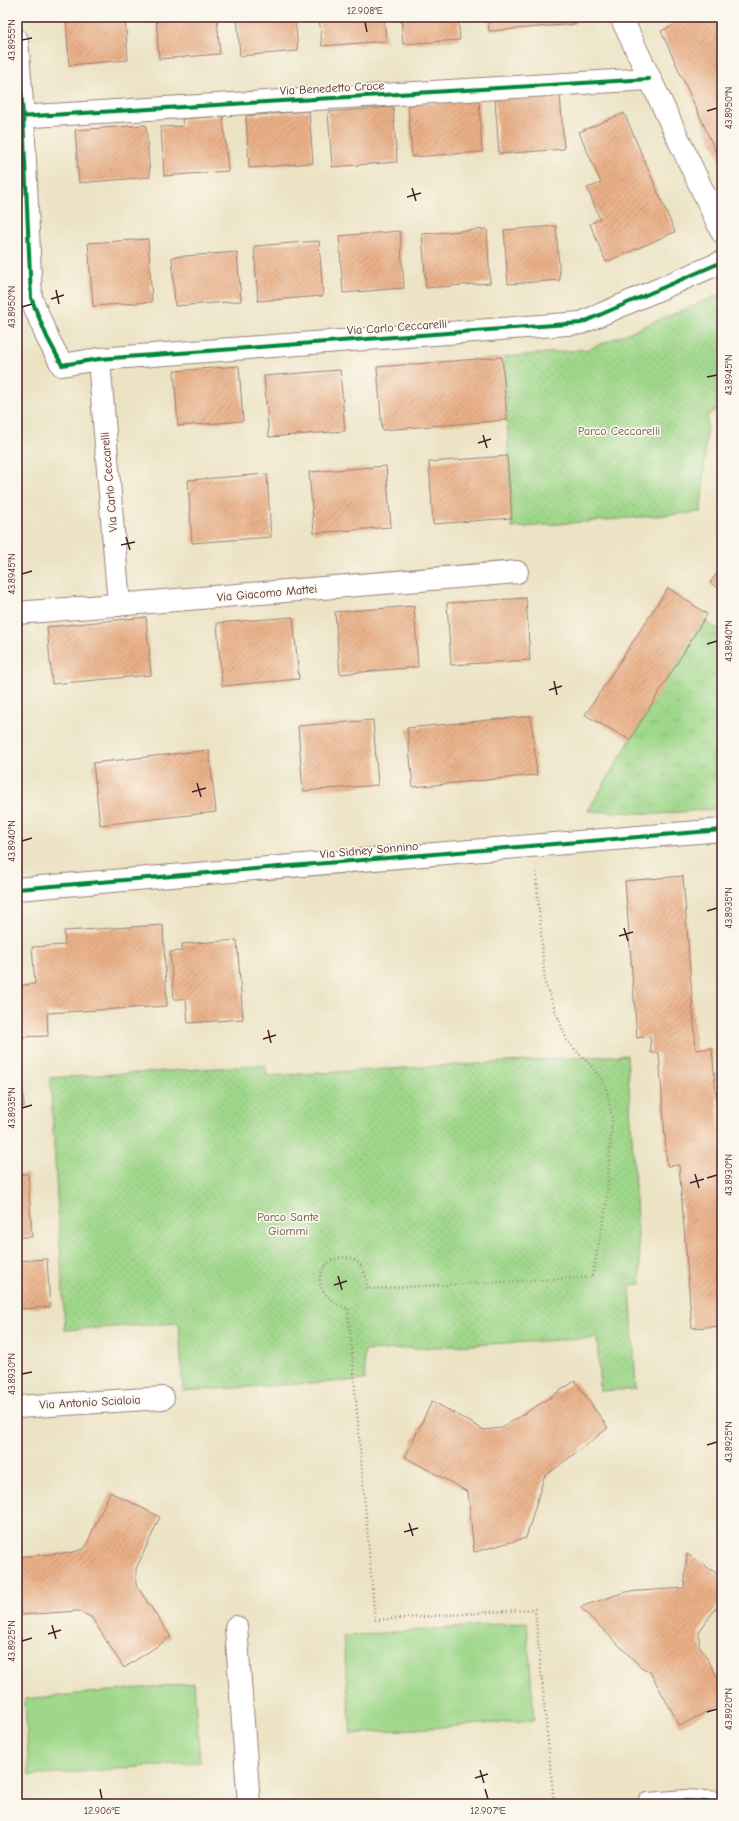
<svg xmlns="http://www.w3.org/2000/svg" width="739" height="1821" font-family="'Comic Neue',sans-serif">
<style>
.grass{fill:url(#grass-tufts);stroke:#747b5a}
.park{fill:url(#park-dots);stroke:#747b5a}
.pitch{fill:#9fd78a;stroke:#747b5a}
.building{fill:url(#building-hatch)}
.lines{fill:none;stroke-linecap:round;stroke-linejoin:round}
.minor-casing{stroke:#9b8178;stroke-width:24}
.path{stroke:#9b8178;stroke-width:2.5;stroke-dasharray:1 3;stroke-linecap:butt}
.minor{stroke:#fff;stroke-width:22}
.cycleway-casing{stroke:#fbf7ec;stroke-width:6}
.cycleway{stroke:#00873e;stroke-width:4}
.ticks{fill:none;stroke:#4a1f2b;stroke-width:1.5}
.labels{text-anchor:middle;stroke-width:3.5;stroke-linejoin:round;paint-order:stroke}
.street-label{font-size:12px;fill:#4a1f2b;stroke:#fbf7ec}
.park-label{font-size:12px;fill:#645648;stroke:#fbf7ec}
.neatline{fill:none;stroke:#4a1f2b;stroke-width:1.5}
.ticks-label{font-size:10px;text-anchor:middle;fill:#4a1f2b}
</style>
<defs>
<pattern id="grass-tufts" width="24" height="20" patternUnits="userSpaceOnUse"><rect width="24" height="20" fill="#9fd78a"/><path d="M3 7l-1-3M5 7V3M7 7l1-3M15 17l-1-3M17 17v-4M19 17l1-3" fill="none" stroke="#8ab877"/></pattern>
<pattern id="park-dots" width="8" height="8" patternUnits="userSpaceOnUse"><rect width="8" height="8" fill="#9fd78a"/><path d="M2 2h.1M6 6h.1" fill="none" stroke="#8ab877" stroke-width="1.8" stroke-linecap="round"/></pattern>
<pattern id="building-hatch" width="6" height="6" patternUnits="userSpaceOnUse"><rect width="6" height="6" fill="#eab188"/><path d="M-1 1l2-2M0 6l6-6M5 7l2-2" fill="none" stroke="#c08f6f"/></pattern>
</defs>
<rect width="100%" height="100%" fill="#fbf7ec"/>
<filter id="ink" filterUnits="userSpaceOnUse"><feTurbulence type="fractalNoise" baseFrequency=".025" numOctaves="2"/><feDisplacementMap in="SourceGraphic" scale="8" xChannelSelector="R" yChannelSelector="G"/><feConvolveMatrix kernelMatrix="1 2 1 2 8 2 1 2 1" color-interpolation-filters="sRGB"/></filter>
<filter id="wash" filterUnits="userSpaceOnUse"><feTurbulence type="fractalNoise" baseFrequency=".012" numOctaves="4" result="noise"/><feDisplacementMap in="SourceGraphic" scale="16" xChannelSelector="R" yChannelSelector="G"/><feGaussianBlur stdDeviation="0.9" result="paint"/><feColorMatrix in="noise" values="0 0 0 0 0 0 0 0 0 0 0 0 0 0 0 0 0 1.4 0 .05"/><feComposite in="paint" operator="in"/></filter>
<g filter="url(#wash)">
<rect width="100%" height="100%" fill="#ece3c4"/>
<path class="grass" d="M 702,620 L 722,631 L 722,808 L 659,814 L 588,811 Z"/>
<path class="park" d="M 719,295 L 722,301 L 722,408 L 708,414 L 701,512 L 512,528 L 504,357 L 589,349 Z
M 627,1055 L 641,1284 L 630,1285 L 636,1389 L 600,1391 L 597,1338 L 364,1351 L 365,1380 L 183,1391 L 179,1323 L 65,1330 L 50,1078 L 266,1065 L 267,1076 Z"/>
<path class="pitch" d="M 527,1622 L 534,1720 L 351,1734 L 343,1636 Z
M 194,1683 L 200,1762 L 29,1776 L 25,1699 Z"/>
<g id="blocks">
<path class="building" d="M 66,17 L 125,17 L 128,60 L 69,65 Z
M 156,17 L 217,17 L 220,54 L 159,59 Z
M 237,17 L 295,17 L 298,51 L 240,56 Z
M 319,17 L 384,17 L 386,41 L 322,46 Z
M 401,17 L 458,17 L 460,40 L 403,44 Z
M 488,17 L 575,17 L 576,24 L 489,31 Z
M 691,17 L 722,17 L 722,165 L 661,31 Z
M 560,94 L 564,149 L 499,154 L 495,99 Z
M 479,99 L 482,152 L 412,157 L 408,105 Z
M 393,107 L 397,162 L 332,167 L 328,112 Z
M 309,111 L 313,163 L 249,168 L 246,116 Z
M 624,113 L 675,232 L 606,262 L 590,224 L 600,219 L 587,188 L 601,183 L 579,132 Z
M 223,116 L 228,171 L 164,176 L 161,127 L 183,126 L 182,119 Z
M 146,125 L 150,177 L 79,183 L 75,130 Z
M 556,226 L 560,280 L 508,284 L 504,230 Z
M 487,229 L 490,283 L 426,288 L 422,234 Z
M 400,231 L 404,288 L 343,293 L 339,236 Z
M 148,239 L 152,302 L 93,306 L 88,243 Z
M 319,241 L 323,296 L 258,301 L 254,246 Z
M 237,252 L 241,301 L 175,306 L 172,257 Z
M 502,357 L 507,420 L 382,430 L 377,367 Z
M 239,366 L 243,421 L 178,426 L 174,371 Z
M 340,370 L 345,431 L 269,437 L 264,376 Z
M 507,456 L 512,518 L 433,524 L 429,462 Z
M 386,466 L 391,527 L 314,533 L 309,472 Z
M 267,474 L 271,537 L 192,543 L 188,480 Z
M 722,566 L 722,590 L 710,583 Z
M 668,588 L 707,614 L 630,740 L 585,715 Z
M 526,598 L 530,660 L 451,665 L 447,603 Z
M 414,606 L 418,667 L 340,674 L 335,612 Z
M 146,617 L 151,675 L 52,684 L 47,627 Z
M 293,617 L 299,679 L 222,686 L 217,623 Z
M 531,716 L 537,775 L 413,787 L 407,728 Z
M 373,720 L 378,785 L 303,791 L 298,726 Z
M 209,750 L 216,812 L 100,825 L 93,763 Z
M 683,876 L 696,1050 L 712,1048 L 722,1162 L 722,1326 L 692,1328 L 679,1165 L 667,1166 L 659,1053 L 651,1053 L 650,1036 L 637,1038 L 625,881 Z
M 163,925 L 167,1006 L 47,1013 L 48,1036 L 19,1037 L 24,1107 L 17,1108 L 17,986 L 35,984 L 32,947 L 65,945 L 64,931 Z
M 237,940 L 243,1019 L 188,1023 L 186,999 L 174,999 L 170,952 L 182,951 L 182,944 Z
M 17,1174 L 28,1174 L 32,1237 L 17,1237 Z
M 47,1259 L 50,1307 L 17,1309 L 17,1261 Z
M 575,1381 L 608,1428 L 544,1477 L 526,1538 L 474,1552 L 468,1492 L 405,1457 L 432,1401 L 484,1430 L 502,1428 Z
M 110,1492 L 160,1517 L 136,1569 L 136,1585 L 171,1637 L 124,1668 L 91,1617 L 78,1611 L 21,1615 L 17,1584 L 17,1557 L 74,1552 L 85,1548 Z
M 687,1554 L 722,1577 L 722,1599 L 699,1632 L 699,1644 L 722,1685 L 722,1703 L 680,1726 L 650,1672 L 641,1667 L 580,1607 L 625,1592 L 684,1588 Z"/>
</g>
</g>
<g filter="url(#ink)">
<use href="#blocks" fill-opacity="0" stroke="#9b8178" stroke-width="1"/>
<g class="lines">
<defs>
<path id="minor" d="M 621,17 L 722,232
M 17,40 L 23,116 L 31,298 L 47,337 L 62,365 L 99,359 L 581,323 L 722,262
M 17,117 L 649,79
M 99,359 L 119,605
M 17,613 L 517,572
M 17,889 L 722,830
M 17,1407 L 163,1398
M 236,1627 L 249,1804
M 648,1804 L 686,1801 L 722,1803"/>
</defs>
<use href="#minor" class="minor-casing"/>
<path class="path" d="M 536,872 L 545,983 L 567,1041 L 591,1066 L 606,1086 L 612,1119 L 606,1207 L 592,1277 L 367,1289 C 368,1273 359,1253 339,1258 C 334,1259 329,1261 326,1265 C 309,1284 330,1304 348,1308 L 375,1620 L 535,1609 L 554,1804"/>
<use href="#minor" class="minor"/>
<defs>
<path id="cycleway" d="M 17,40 L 23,116 L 31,298 L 47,337 L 62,365 L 99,359 L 581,323 L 722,262
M 17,117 L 649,79
M 17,889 L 722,830
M 648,1804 L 686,1801 L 722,1803"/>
</defs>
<use href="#cycleway" class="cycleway-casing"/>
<use href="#cycleway" class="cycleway"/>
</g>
</g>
<path class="ticks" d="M 365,22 L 367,32M 22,40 L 32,38M 707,111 L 717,108M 412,188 L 416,201M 407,197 L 421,193M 56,290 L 59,304M 51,299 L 64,295M 22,307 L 32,304M 707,377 L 717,375M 483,435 L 487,448M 478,443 L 491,439M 126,537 L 130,550M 121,545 L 135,542M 22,574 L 32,571M 707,644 L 717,641M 554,681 L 557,695M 549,690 L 562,686M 197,783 L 201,797M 192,792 L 206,788M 22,841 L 32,838M 707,911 L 717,908M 624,928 L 628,941M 619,936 L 633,932M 268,1030 L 271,1043M 263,1039 L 276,1035M 22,1108 L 32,1105M 695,1174 L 699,1188M 707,1178 L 717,1175M 690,1183 L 704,1179M 338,1276 L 342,1290M 334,1285 L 347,1281M 22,1374 L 32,1372M 707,1445 L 717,1442M 409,1523 L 413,1536M 404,1532 L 418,1528M 52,1625 L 56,1639M 48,1634 L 61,1630M 22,1641 L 32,1638M 707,1712 L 717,1709M 480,1770 L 484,1783M 475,1778 L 488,1774M 100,1789 L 102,1799M 485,1789 L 488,1799"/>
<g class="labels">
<g class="street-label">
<text transform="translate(332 88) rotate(-3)" y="4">Via Benedetto Croce</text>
<text transform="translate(397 327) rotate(-4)" y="4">Via Carlo Ceccarelli</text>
<text transform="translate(109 482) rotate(-95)" y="4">Via Carlo Ceccarelli</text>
<text transform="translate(267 593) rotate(-5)" y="4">Via Giacomo Mattei</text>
<text transform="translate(369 850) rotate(-5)" y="4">Via Sidney Sonnino</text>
<text transform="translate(90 1402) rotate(-3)" y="4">Via Antonio Scialoia</text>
</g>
<g class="park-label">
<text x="619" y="435">Parco Ceccarelli</text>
<text x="288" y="1221">Parco Sante<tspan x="288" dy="14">Giommi</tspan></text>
</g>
</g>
<rect width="739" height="1821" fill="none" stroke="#fbf7ec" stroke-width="44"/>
<rect x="22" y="22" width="695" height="1777" class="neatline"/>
<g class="ticks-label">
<text x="365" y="14">12.908°E</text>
<text transform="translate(11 40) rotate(-90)" y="4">43.8955°N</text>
<text transform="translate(728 108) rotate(-90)" y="4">43.8950°N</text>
<text transform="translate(11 307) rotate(-90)" y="4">43.8950°N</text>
<text transform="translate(728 375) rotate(-90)" y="4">43.8945°N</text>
<text transform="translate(11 574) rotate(-90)" y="4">43.8945°N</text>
<text transform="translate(728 641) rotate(-90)" y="4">43.8940°N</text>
<text transform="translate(11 841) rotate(-90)" y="4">43.8940°N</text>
<text transform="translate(728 908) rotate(-90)" y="4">43.8935°N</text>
<text transform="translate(11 1108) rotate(-90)" y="4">43.8935°N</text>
<text transform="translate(728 1175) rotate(-90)" y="4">43.8930°N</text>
<text transform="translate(11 1374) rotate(-90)" y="4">43.8930°N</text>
<text transform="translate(728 1442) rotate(-90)" y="4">43.8925°N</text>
<text transform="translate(11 1641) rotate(-90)" y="4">43.8925°N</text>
<text transform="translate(728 1709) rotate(-90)" y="4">43.8920°N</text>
<text x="102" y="1814">12.906°E</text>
<text x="488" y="1814">12.907°E</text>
</g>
</svg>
